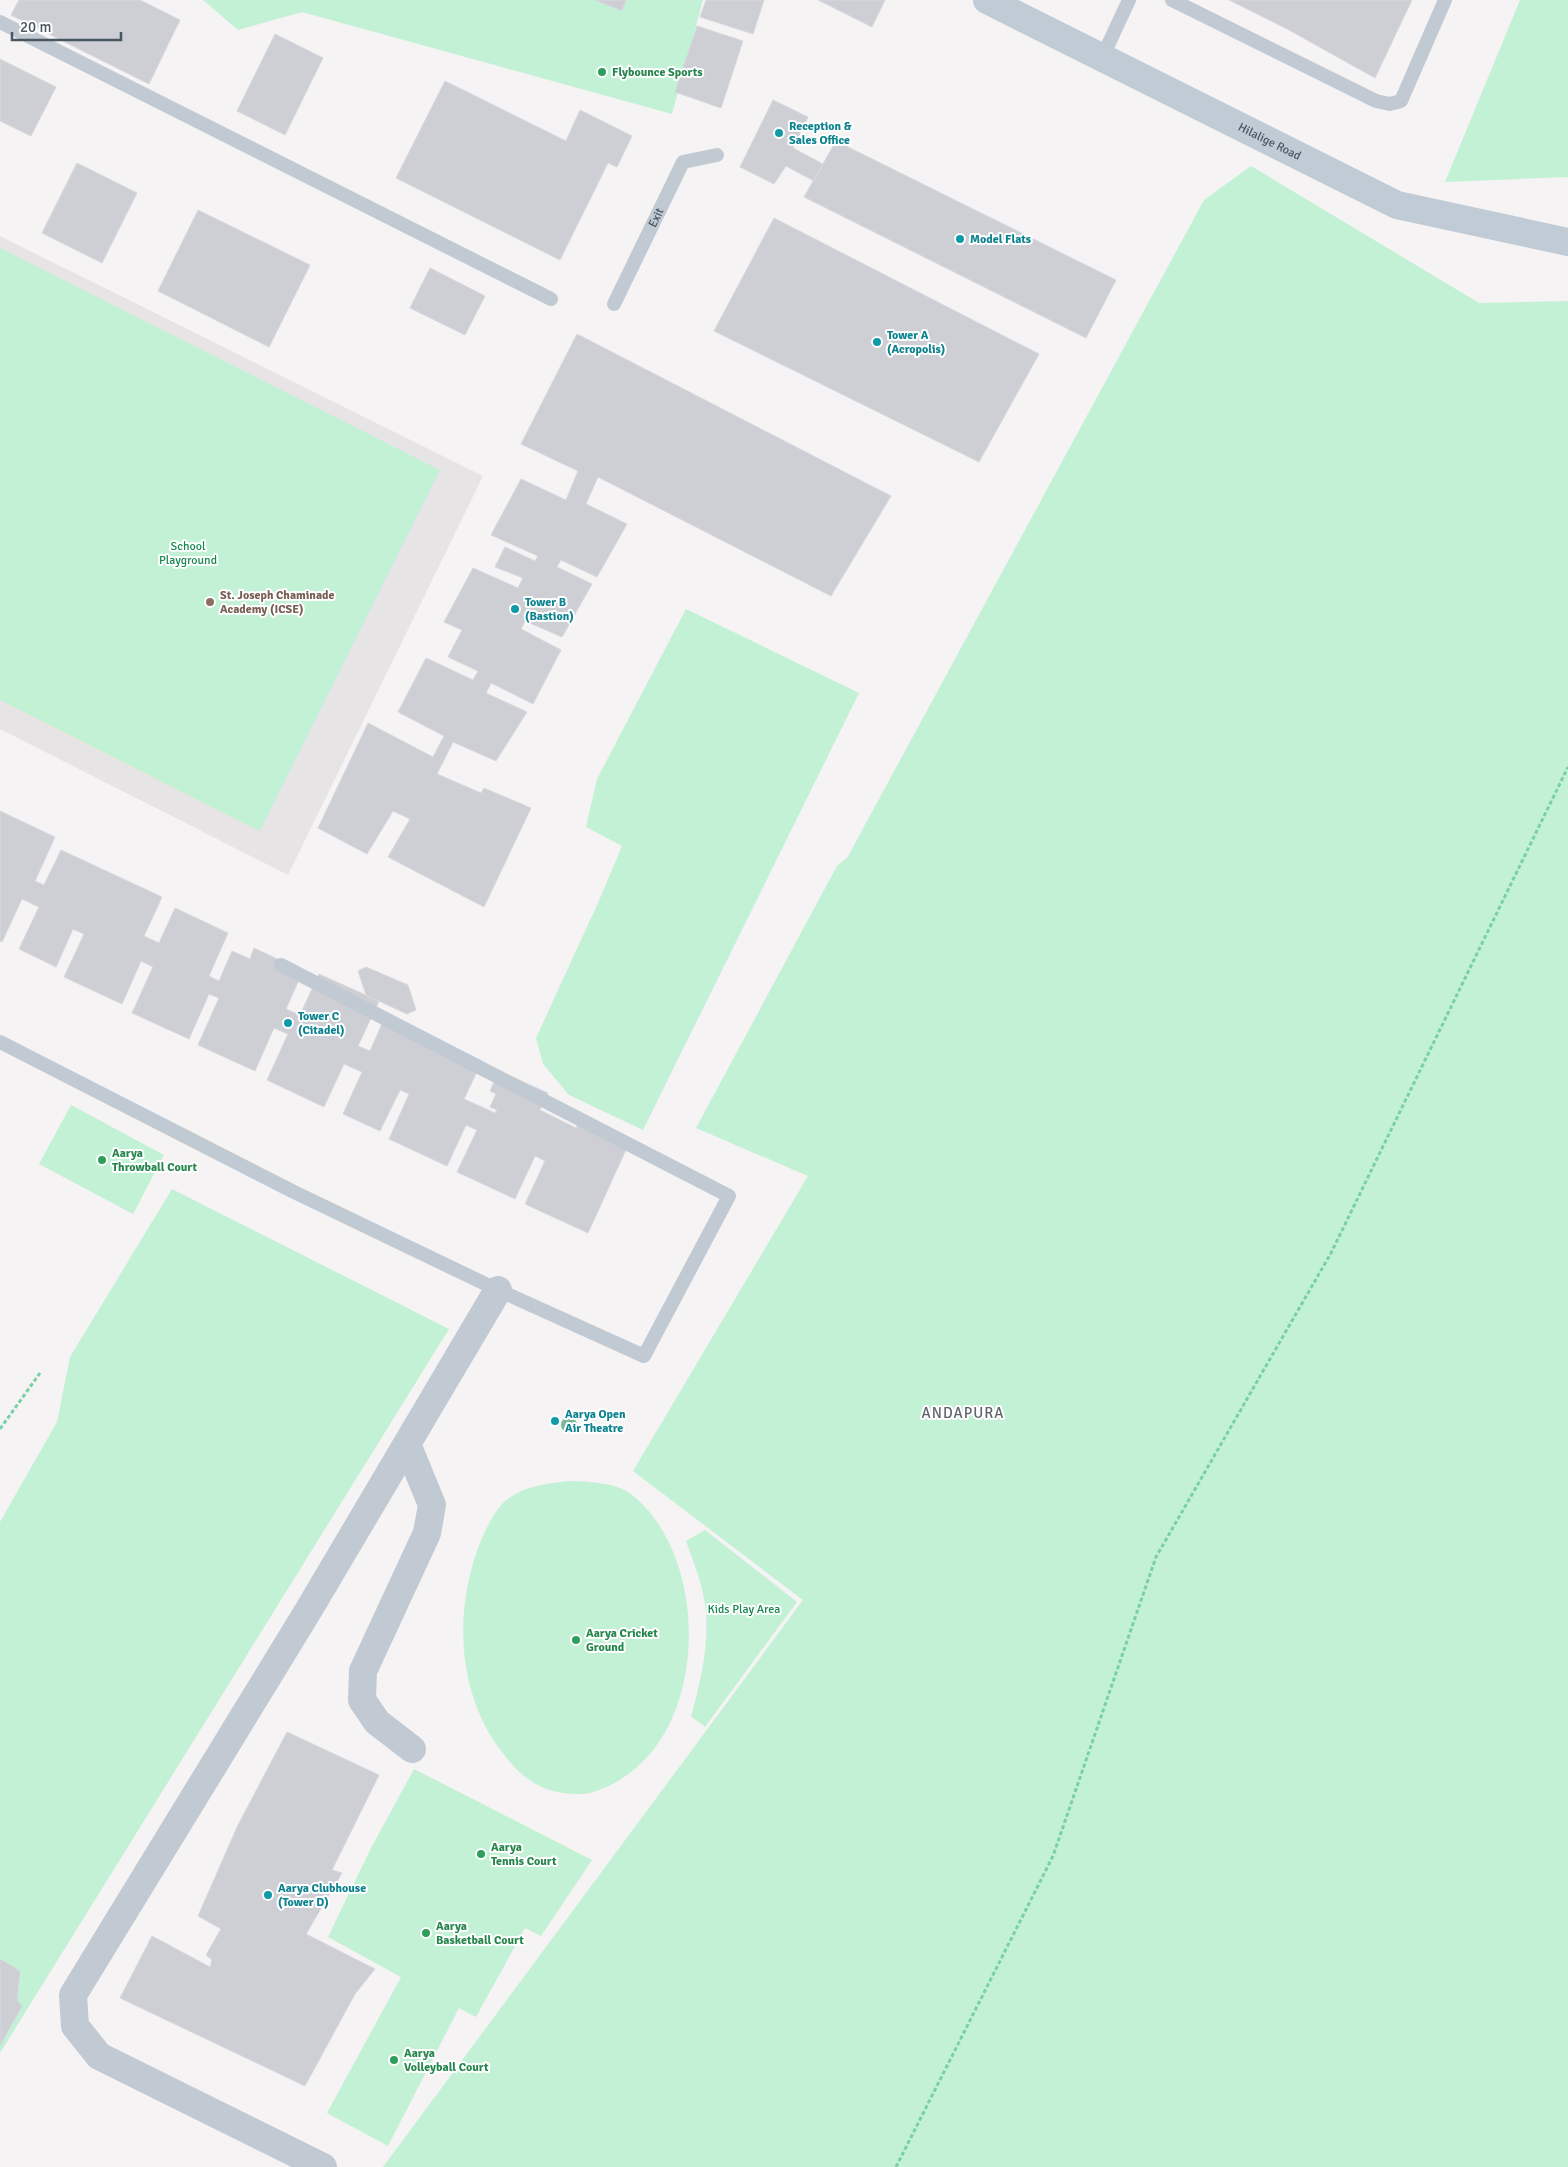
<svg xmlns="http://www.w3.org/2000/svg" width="1568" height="2167" font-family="Signika,sans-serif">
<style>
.education{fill:#e6e4e5}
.green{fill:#c3f1d5}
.building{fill:#cdcfd5;stroke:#d7d9de}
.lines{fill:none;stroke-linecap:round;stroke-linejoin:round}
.path{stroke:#7ad0a6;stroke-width:3;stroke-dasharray:4 2.5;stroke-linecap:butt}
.lane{stroke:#c1cad2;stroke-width:14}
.street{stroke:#c1cad2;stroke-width:28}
.secondary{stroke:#c1cbd6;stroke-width:28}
.tree{fill:#7bb799}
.leisure-dot{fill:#2e9e5b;stroke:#fff;stroke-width:2}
.culture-dot{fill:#0f9aa8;stroke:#fff;stroke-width:2}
.education-dot{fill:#8d6e63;stroke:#fff;stroke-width:2}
.labels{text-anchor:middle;stroke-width:4;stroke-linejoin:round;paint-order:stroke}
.leisure-label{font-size:12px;font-weight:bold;fill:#27864d;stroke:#fff;text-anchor:start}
.culture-label{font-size:12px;font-weight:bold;fill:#0d838f;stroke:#fff;text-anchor:start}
.street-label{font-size:12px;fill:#4a5661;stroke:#fff}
.park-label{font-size:12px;fill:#17864f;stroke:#fff}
.education-label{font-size:12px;font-weight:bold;fill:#785e54;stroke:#fff;text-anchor:start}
.quarter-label{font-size:15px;letter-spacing:1px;fill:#5f6368;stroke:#fff}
</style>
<rect width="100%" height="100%" fill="#f5f3f3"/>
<path class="education" d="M 0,236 L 483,476 L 288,875 L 0,729 Z"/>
<path class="green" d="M 203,0 L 703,0 L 672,114 L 302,12 L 238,30 Z
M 1520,0 L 1568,0 L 1568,177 L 1445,182 Z
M 1251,166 L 1479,303 L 1568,301 L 1568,2167 L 383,2167 L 803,1600 L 633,1471 L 808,1176 L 696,1128 L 837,866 L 847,858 L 1204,200 Z
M 0,248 L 440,470 L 260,831 L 0,700 Z
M 686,609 L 859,693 L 643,1130 L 569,1095 L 543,1064 L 536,1038 L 598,903 L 622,846 L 586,827 L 597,779 Z
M 71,1105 L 164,1155 L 133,1214 L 39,1164 Z
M 172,1189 L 449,1329 L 0,2053 L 0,1522 L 57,1422 L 70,1357 Z
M 570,1481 C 592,1482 619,1482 636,1498 C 706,1560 707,1708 636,1768 C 622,1780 600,1793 582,1794 C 544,1795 523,1780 502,1752 C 459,1696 454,1619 476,1554 C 482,1537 490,1518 502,1504 C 518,1487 549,1483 570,1481 Z
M 705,1530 L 797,1602 L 705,1727 L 691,1716 C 702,1679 712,1631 703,1593 C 699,1575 692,1558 686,1541 Z
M 414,1769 L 592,1860 L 541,1936 L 525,1928 L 476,2017 L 459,2008 L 388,2146 L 327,2113 L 401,1977 L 328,1937 L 371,1848 Z"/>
<path class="building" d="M 19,0 L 140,0 L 180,20 L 149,84 L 11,15 Z
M 595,0 L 626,0 L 622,11 Z
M 706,0 L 764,0 L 753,34 L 700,17 Z
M 818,0 L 885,0 L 872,27 Z
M 1229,0 L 1412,0 L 1375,78 L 1289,30 Z
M 697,26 L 743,41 L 721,108 L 675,92 Z
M 275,34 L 323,58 L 285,135 L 237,111 Z
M 0,59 L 56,87 L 31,136 L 0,121 Z
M 445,81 L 566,141 L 580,110 L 632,136 L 617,167 L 608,163 L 560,260 L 396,178 Z
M 773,100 L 808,117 L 793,148 L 823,164 L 814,181 L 786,166 L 774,184 L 740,167 Z
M 836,141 L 1116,280 L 1086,338 L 804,197 Z
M 77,163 L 137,193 L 102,263 L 42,233 Z
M 198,210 L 310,265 L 269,347 L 158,291 Z
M 774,218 L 1039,354 L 979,462 L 714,331 Z
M 430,268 L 485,296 L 465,335 L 410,308 Z
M 577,334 L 891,496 L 831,596 L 598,477 L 586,504 L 627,524 L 597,577 L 561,560 L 557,567 L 592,584 L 562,637 L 525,621 L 521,629 L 561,650 L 533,704 L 491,683 L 486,693 L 527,712 L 496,761 L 453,742 L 437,774 L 481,793 L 484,788 L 531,808 L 484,907 L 388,857 L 410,819 L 393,811 L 367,854 L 318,828 L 368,723 L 433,757 L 444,736 L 398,712 L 426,658 L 473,680 L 478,671 L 448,657 L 462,630 L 444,622 L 473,568 L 518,588 L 523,578 L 495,567 L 505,547 L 535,561 L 538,556 L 491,535 L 521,479 L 566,500 L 578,471 L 521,444 Z
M 0,811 L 55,837 L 35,881 L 44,885 L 61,850 L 162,897 L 144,936 L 159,943 L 175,908 L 228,933 L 209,976 L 219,981 L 232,951 L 250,959 L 254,948 L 303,971 L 286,1009 L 300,1015 L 319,974 L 379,1001 L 358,1046 L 370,1051 L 385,1017 L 482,1061 L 464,1099 L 495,1113 L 497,1110 L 490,1107 L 496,1094 L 490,1091 L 499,1071 L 548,1093 L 540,1110 L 576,1128 L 581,1118 L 630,1141 L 588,1233 L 525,1204 L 545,1161 L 535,1156 L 515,1199 L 457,1172 L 477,1130 L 466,1125 L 447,1166 L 389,1139 L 409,1094 L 400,1090 L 380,1131 L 343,1114 L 362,1072 L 344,1064 L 324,1107 L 267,1080 L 288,1034 L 274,1028 L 255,1071 L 198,1045 L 219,998 L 209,994 L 189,1039 L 132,1013 L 153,967 L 141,961 L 122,1004 L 64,977 L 84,934 L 73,929 L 56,967 L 19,949 L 39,907 L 22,899 L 2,942 L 0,941 Z
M 366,967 L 408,985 L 416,1010 L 407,1014 L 366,995 L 358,971 Z
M 287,1732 L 379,1775 L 332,1870 L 342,1873 L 306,1934 L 375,1969 L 355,1994 L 305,2086 L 120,1998 L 152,1936 L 210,1967 L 212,1960 L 206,1955 L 221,1929 L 198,1916 L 238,1825 Z
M 0,1959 L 20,1971 L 17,2000 L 22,2006 L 0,2046 Z"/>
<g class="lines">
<path class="path" d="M 0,1429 L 40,1373
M 896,2167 L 1053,1856 L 1156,1557 L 1331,1253 L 1568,767"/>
<g class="lane">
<path d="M 1172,0 L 1376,101 L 1390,104 L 1401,101 L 1445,0"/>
<path d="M 0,22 L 551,299"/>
<path d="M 1102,58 L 1129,0"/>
<path id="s1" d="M 614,304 L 683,162 L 717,155"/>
<path d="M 0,1042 L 294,1192 L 498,1290 L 644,1356 L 729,1196 L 281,965"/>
</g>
<path class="street" d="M 407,1444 L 432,1505 L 427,1533 L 363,1671 L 362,1700 L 377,1722 L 412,1749
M 323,2167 L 99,2056 L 75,2026 L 73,1995 L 308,1611 L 498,1290"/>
<path class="secondary" id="s2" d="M 987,0 L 1397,205 L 1568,242"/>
</g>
<circle class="tree" cx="569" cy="1425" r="8"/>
<g class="leisure-dot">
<circle cx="602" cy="72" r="5"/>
<circle cx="102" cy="1160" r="5"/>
<circle cx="576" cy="1640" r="5"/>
<circle cx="481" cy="1854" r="5"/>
<circle cx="426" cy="1933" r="5"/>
<circle cx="394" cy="2060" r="5"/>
</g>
<g class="culture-dot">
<circle cx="779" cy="133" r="5"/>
<circle cx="960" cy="239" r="5"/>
<circle cx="877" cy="342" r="5"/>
<circle cx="515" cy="609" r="5"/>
<circle cx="288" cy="1023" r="5"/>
<circle cx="555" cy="1421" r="5"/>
<circle cx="268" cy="1895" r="5"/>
</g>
<circle class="education-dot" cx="210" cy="602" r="5"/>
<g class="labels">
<g class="leisure-label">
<text x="612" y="76">Flybounce Sports</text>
<text x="112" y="1157">Aarya<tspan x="112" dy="14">Throwball Court</tspan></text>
<text x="586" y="1637">Aarya Cricket<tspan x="586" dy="14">Ground</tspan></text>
<text x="491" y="1851">Aarya<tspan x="491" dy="14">Tennis Court</tspan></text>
<text x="436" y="1930">Aarya<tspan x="436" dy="14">Basketball Court</tspan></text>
<text x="404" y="2057">Aarya<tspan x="404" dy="14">Volleyball Court</tspan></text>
</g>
<g class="culture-label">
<text x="789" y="130">Reception &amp;<tspan x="789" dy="14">Sales Office</tspan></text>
<text x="970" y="243">Model Flats</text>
<text x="887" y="339">Tower A<tspan x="887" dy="14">(Acropolis)</tspan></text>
<text x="525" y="606">Tower B<tspan x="525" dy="14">(Bastion)</tspan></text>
<text x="298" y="1020">Tower C<tspan x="298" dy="14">(Citadel)</tspan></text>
<text x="565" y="1418">Aarya Open<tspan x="565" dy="14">Air Theatre</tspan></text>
<text x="278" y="1892">Aarya Clubhouse<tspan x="278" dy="14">(Tower D)</tspan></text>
</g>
<g class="street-label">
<text dy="4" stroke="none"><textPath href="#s2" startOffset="316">Hilalige Road</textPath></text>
<text dy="4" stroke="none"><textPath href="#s1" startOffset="96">Exit</textPath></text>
</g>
<g class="park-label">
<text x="188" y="550">School<tspan x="188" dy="14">Playground</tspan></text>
<text x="744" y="1613">Kids Play Area</text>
</g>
<g class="education-label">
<text x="220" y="599">St. Joseph Chaminade<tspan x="220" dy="14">Academy (ICSE)</tspan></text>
</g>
<g class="quarter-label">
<text x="963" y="1418">ANDAPURA</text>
</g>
</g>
<path d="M12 32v8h109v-8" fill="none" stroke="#4a5661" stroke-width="2.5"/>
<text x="20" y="32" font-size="15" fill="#4a5661" stroke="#ffffff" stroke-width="4" paint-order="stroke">20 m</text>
</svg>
